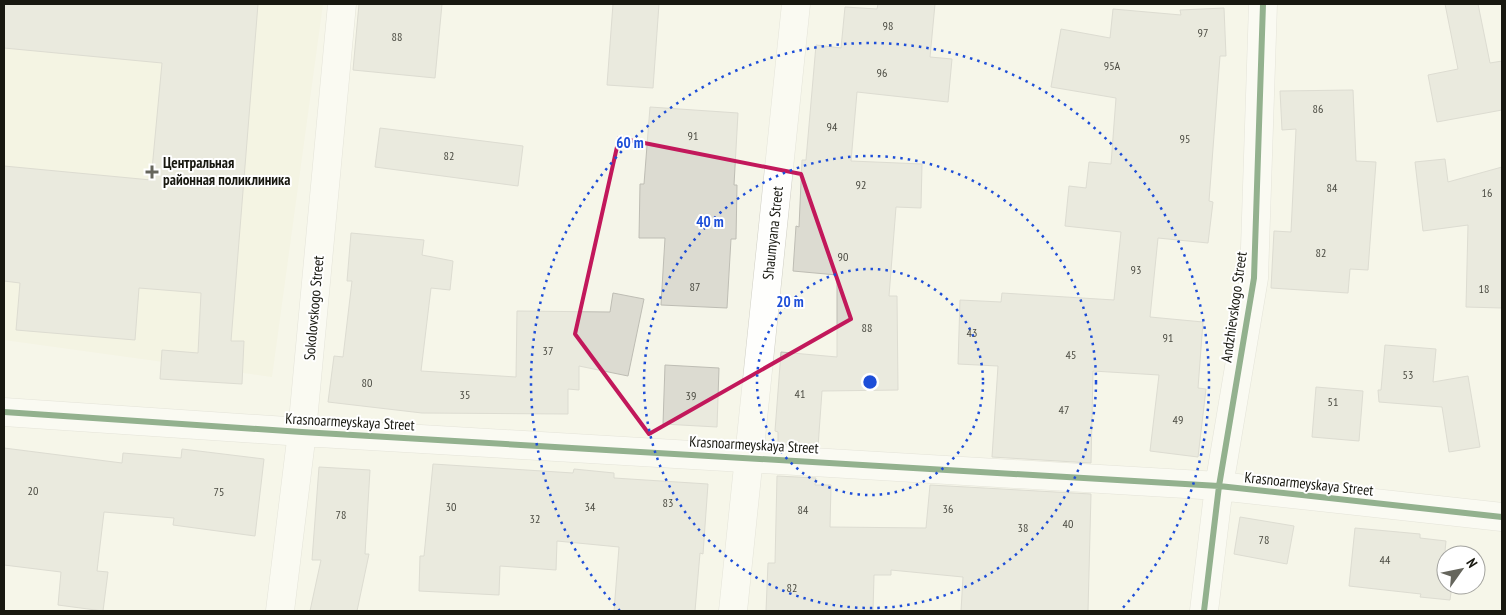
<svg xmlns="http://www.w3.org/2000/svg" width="1506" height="615" font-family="'PT Sans Narrow',sans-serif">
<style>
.built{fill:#f2f1db}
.building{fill:#dcdbd1;stroke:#bebdb4}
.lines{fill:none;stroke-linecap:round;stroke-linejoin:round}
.minor-casing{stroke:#d0cfc5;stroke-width:29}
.minor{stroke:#fefefc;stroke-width:28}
.cycleway-casing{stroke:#fff;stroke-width:9}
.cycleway{stroke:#1b5e20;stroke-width:6}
.marked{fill:none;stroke:#c2185b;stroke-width:4;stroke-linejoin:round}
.ring{fill:none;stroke:#1d4ed8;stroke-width:2.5;stroke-dasharray:2.5 5}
.poi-dot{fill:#65655c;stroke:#fff;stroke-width:2}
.labels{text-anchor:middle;stroke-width:4;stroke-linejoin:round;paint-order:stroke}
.number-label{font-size:12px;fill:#4a4a41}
.poi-label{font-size:15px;font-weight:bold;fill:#181810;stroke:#fff;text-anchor:start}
.street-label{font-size:15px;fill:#181810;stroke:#fff}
.centre{fill:#1d4ed8;stroke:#fff;stroke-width:2.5}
.ring-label{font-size:15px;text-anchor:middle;font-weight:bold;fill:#1d4ed8;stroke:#fff;stroke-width:4;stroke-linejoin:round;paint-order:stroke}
</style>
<rect width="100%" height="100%" fill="#f5f5e9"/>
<path class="built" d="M 4,4 L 323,4 L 272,377 L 4,340 Z"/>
<path class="building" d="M 4,4 L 258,4 L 231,341 L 244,341 L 242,384 L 160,379 L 162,350 L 198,353 L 201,293 L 139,288 L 135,340 L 16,330 L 20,283 L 4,281 L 4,166 L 151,180 L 162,63 L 4,48 Z
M 359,4 L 442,4 L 435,78 L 353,70 Z
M 613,4 L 659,4 L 653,88 L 607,85 Z
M 878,4 L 935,4 L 930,57 L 952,59 L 948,102 L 857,92 L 851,161 L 922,164 L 921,208 L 896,207 L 889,296 L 897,296 L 898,390 L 822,391 L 818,447 L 778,444 L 778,432 L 775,431 L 781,352 L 837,357 L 837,275 L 793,271 L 796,226 L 799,227 L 802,160 L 806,160 L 816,45 L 841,48 L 845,7 L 877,9 Z
M 1445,4 L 1478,4 L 1490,63 L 1502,61 L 1502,110 L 1437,122 L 1428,75 L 1458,69 Z
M 1224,8 L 1226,56 L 1220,56 L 1209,201 L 1213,202 L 1208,243 L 1158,238 L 1150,317 L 1203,322 L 1198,388 L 1206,389 L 1198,457 L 1150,451 L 1159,375 L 1093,371 L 1091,463 L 992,457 L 998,366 L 958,364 L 960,300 L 1001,302 L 1002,293 L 1114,300 L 1121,232 L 1065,226 L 1069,186 L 1086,188 L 1089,162 L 1111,164 L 1116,98 L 1051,87 L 1061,29 L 1110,38 L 1113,9 L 1181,15 L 1180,10 Z
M 1353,90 L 1356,161 L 1376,162 L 1368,270 L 1350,269 L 1348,293 L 1271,288 L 1274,231 L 1291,232 L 1296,129 L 1282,130 L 1280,91 Z
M 650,107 L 738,113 L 734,185 L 737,185 L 736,239 L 731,239 L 727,308 L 661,305 L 665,238 L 639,238 L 640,184 L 644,184 Z
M 380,128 L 523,146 L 518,186 L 375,167 Z
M 1445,159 L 1448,182 L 1502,167 L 1502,308 L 1466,307 L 1468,225 L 1423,231 L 1415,162 Z
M 351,233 L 424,240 L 422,255 L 453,261 L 450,290 L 431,288 L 421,371 L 516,377 L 517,311 L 610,312 L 613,293 L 644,299 L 628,376 L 579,366 L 579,390 L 568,389 L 568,414 L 422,413 L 328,402 L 334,356 L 343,357 L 352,281 L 347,281 Z
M 1385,345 L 1436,349 L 1433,382 L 1468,376 L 1480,447 L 1449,452 L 1442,407 L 1379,402 L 1378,390 L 1381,390 Z
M 665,365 L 719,368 L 717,427 L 663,424 Z
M 1316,387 L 1363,391 L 1359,441 L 1312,437 Z
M 4,448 L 122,463 L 123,453 L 181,458 L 182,449 L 264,459 L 255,536 L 173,525 L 174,518 L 104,512 L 97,571 L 108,572 L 103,611 L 58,605 L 61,572 L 4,565 Z
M 433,464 L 573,473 L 574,469 L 614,473 L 614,478 L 708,484 L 703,554 L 700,553 L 695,611 L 614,611 L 619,547 L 557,541 L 556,570 L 500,566 L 499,595 L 419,591 L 420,556 L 424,556 Z
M 319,467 L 370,470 L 365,554 L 369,554 L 357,611 L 310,611 L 321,560 L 312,560 Z
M 777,476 L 816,478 L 815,485 L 831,485 L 830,527 L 926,528 L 930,485 L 1091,494 L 1088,611 L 961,611 L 963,577 L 891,570 L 891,575 L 874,575 L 873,611 L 766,611 L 768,563 L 775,563 Z
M 1240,517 L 1294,526 L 1287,564 L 1234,554 Z
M 1355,528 L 1420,534 L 1420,538 L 1446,541 L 1445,551 L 1456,553 L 1455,555 L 1446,555 L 1446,585 L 1452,585 L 1450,600 L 1420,597 L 1421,594 L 1349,586 Z"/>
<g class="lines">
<defs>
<path id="minor" d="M 4,412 L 302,432 L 1219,486 L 1502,517
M 280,611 L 302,432 L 342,4
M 733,611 L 796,4
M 1204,611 L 1219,486 L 1254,278 L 1263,4"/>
</defs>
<use href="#minor" class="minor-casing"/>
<use href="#minor" class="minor"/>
<defs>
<path id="cycleway" d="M 4,412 L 302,432 L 1219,486 L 1502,517
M 1204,611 L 1219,486 L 1254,278 L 1263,4"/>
</defs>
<use href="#cycleway" class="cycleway-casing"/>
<use href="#cycleway" class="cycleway"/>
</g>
<path d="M0 0H1506V615H0ZM 619,138 L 801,174 L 851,319 L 649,434 L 575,334 Z" fill="#f5f5e9" fill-opacity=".55" fill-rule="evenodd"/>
<path class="marked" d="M 619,138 L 801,174 L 851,319 L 649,434 L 575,334 Z"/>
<g class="ring">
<circle cx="870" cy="382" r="113"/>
<circle cx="870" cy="382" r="226"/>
<path d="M620 611A339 339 0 1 1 1120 611"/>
</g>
<path class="poi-dot" d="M149.5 164.5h5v5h5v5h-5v5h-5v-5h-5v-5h5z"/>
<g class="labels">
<g class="number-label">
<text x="888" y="30">98</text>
<text x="1203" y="37">97</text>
<text x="397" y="41">88</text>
<text x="1112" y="70">95А</text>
<text x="882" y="77">96</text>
<text x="1318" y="113">86</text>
<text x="832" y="131">94</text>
<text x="693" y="140">91</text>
<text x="1185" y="143">95</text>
<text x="449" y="160">82</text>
<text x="861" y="189">92</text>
<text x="1332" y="192">84</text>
<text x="1487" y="197">16</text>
<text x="1321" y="257">82</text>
<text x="843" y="261">90</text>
<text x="1136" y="274">93</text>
<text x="695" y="291">87</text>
<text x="1484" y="293">18</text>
<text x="867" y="332">88</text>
<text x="972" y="337">43</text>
<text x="1168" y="342">91</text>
<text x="548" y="355">37</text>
<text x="1071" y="359">45</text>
<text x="1408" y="379">53</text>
<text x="367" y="387">80</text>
<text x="800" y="398">41</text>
<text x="465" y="399">35</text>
<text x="691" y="400">39</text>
<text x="1333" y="406">51</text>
<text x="1064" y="414">47</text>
<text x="1178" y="424">49</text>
<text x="33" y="495">20</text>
<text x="219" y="496">75</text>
<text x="668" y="507">83</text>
<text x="451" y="511">30</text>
<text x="590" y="511">34</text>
<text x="948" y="513">36</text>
<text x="803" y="514">84</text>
<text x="341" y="519">78</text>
<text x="535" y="523">32</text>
<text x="1068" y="528">40</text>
<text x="1023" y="532">38</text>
<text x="1264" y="544">78</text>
<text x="1385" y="564">44</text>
<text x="792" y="592">82</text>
</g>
<g class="poi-label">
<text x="163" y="168">Центральная<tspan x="163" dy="17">районная поликлиника</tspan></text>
</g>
<g class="street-label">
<text transform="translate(773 233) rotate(-84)" y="5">Shaumyana Street</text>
<text transform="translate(1234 307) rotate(-82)" y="5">Andzhievskogo Street</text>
<text transform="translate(314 308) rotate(-85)" y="5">Sokolovskogo Street</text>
<text transform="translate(350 422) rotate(3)" y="5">Krasnoarmeyskaya Street</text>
<text transform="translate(754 445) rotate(3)" y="5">Krasnoarmeyskaya Street</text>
<text transform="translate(1309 484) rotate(6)" y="5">Krasnoarmeyskaya Street</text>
</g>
</g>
<circle cx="870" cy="382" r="8" class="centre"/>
<g class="ring-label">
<text x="630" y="148">60 m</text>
<text x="710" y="227">40 m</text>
<text x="790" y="307">20 m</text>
</g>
<rect width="1506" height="615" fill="none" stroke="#181810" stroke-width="10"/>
<g transform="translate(1461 570) rotate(57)"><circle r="24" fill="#ffffff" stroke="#a3a39f"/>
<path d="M0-4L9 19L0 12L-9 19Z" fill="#65655c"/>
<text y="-8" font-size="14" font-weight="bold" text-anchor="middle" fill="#181810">N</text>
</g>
</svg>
